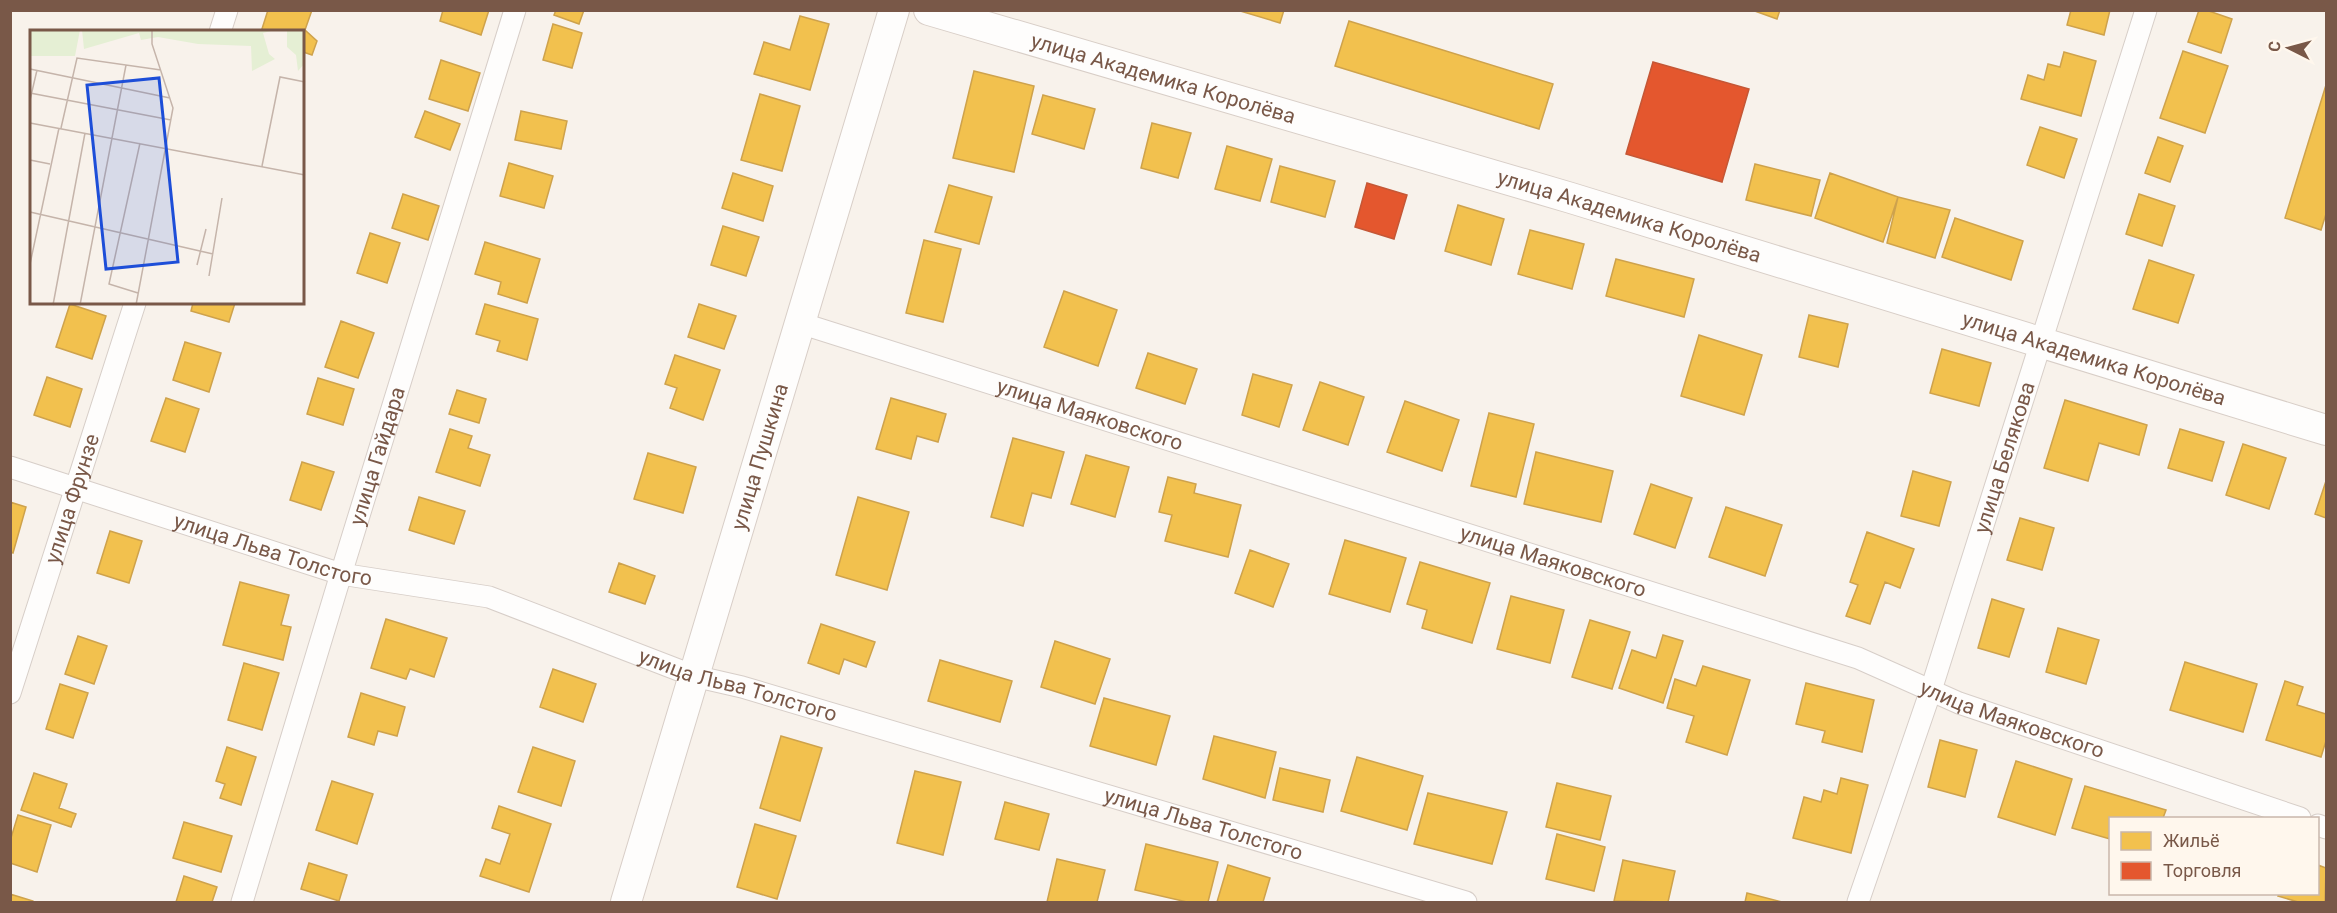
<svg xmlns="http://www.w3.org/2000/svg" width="2337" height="913" font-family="Roboto,sans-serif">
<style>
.homes{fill:#f2c14e;stroke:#cea24c;stroke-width:1.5}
.shops{fill:#e4572e;stroke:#c45736;stroke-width:1.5}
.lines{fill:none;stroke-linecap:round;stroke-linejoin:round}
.street-casing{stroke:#d7cec8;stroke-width:23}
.secondary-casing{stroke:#d8cec7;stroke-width:32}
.street{stroke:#fefdfc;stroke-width:21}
.secondary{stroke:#fefdfc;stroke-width:30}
.labels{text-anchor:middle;stroke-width:6;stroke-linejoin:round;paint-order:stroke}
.street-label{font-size:21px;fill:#795848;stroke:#fff7ed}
.inset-road{fill:none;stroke:#c5b4aa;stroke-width:1.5}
.view{fill:#1d4ed8;fill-opacity:0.15;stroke:#1d4ed8;stroke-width:3}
.inset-edge{fill:none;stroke:#795848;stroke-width:3}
</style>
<rect width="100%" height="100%" fill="#f8f2eb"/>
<path class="homes" d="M 268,10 L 312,10 L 305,30 L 317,41 L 312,55 L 303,52 L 303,32 L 261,32 Z
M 443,10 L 489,10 L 481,35 L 440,21 Z
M 556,10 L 584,10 L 579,24 L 554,15 Z
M 1237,10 L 1284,10 L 1280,23 Z
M 1752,10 L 1780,10 L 1777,19 Z
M 2071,10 L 2110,10 L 2104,35 L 2067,25 Z
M 2199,10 L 2206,10 L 2232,19 L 2221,53 L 2188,42 Z
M 800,16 L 829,24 L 810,90 L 754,74 L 764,42 L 790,50 Z
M 1349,21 L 1553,84 L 1539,129 L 1335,66 Z
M 553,24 L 582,33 L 572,68 L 543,60 Z
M 2183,51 L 2228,66 L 2205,133 L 2160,118 Z
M 2064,52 L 2096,61 L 2081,116 L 2021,99 L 2028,75 L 2044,80 L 2048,64 L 2060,67 Z
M 441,60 L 480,73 L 468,111 L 429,99 Z
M 974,71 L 1034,86 L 1014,172 L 953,158 Z
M 2326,85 L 2326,214 L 2321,230 L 2285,218 Z
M 760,94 L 800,106 L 782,171 L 741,160 Z
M 1043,95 L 1095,109 L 1084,149 L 1032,134 Z
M 425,111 L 460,124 L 450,150 L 415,137 Z
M 521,111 L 567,121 L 561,149 L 515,140 Z
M 1152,123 L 1191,133 L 1178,178 L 1141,168 Z
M 2040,127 L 2077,139 L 2064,178 L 2027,165 Z
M 2158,137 L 2183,146 L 2170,182 L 2145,173 Z
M 1227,146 L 1272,159 L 1260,201 L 1215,189 Z
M 509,163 L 553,176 L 544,208 L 500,196 Z
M 1755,164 L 1820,180 L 1811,216 L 1746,200 Z
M 1280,166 L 1335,181 L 1325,217 L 1271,202 Z
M 733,173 L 773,186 L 763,221 L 722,208 Z
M 1830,173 L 1898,197 L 1883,242 L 1815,218 Z
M 949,185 L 992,197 L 979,244 L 935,232 Z
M 403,194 L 439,206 L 428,240 L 392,228 Z
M 2139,194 L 2175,206 L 2162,246 L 2126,234 Z
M 1898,197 L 1950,210 L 1935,258 L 1887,243 Z
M 1458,205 L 1504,219 L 1491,265 L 1445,251 Z
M 1955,218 L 2023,241 L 2011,280 L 1942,257 Z
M 723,226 L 759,237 L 746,276 L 711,265 Z
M 1530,230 L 1584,244 L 1572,289 L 1518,274 Z
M 370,233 L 400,243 L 387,283 L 357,273 Z
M 924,240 L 961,249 L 943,322 L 906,313 Z
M 485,242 L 540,259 L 527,303 L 498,294 L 501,282 L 475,274 Z
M 1616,259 L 1694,279 L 1684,317 L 1606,296 Z
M 2149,260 L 2194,275 L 2178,323 L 2133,309 Z
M 1064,291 L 1117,310 L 1098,366 L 1044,347 Z
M 193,303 L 235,303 L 229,322 L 191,311 Z
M 70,304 L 106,316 L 92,359 L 56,347 Z
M 485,304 L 538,319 L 527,360 L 497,351 L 500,341 L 476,334 Z
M 699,304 L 736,316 L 724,349 L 688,337 Z
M 1809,315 L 1848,324 L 1838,367 L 1799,357 Z
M 341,321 L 374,333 L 358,378 L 325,367 Z
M 1699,335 L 1762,355 L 1744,415 L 1681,396 Z
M 185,342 L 221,353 L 209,392 L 173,380 Z
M 1942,349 L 1991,363 L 1979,406 L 1930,393 Z
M 1148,353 L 1197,369 L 1185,404 L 1136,388 Z
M 675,355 L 720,370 L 703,420 L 670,408 L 677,388 L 665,384 Z
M 1253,374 L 1292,385 L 1279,427 L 1242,415 Z
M 47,377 L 82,389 L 70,427 L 34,415 Z
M 318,378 L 354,389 L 343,425 L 307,414 Z
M 1320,382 L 1364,397 L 1348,445 L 1303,430 Z
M 457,390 L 486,399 L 479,423 L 449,414 Z
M 166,398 L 199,409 L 185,452 L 151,441 Z
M 891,398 L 946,414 L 938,442 L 917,436 L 911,459 L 876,449 Z
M 2065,400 L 2147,425 L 2139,455 L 2099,443 L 2088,481 L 2044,468 Z
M 1405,401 L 1459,420 L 1442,471 L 1387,452 Z
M 1489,413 L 1534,424 L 1516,497 L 1471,486 Z
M 450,429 L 472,436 L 468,448 L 490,455 L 480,486 L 436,472 Z
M 2180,429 L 2224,442 L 2212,481 L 2168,468 Z
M 1013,438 L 1064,452 L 1051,498 L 1032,493 L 1023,526 L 991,517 Z
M 2243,444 L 2286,458 L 2269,509 L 2226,495 Z
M 1536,452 L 1613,471 L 1601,522 L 1524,504 Z
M 648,453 L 696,467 L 683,513 L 634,499 Z
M 1086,455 L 1129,467 L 1115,517 L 1071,504 Z
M 302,462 L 334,472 L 321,510 L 290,500 Z
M 1913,471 L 1951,482 L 1939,526 L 1901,516 Z
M 1168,477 L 1196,484 L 1194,493 L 1241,505 L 1228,557 L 1165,541 L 1172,515 L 1159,512 Z
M 2326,481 L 2326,518 L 2315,514 Z
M 1651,484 L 1692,498 L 1675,548 L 1634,534 Z
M 419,497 L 465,511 L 454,544 L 409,530 Z
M 858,497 L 909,512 L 887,590 L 836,575 Z
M 10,502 L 26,507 L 13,553 L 10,552 Z
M 1726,507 L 1782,525 L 1765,576 L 1709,557 Z
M 2020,518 L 2054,528 L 2042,570 L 2007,560 Z
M 110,531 L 142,541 L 129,583 L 97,573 Z
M 1867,532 L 1914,549 L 1900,588 L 1885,582 L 1870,624 L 1846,616 L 1858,585 L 1850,582 Z
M 1345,540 L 1406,558 L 1390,612 L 1329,594 Z
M 1250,550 L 1289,564 L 1273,607 L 1235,593 Z
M 1420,562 L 1490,583 L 1472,643 L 1422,628 L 1427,610 L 1407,604 Z
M 619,563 L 655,576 L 645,604 L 609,592 Z
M 240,582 L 289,595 L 281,625 L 291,627 L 283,660 L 223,645 Z
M 1511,596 L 1564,610 L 1550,663 L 1497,649 Z
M 1992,599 L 2024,609 L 2009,657 L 1978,648 Z
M 386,619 L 447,638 L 434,677 L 410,669 L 406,679 L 371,668 Z
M 1590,620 L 1630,632 L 1612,689 L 1572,677 Z
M 821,624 L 875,642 L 866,667 L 844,659 L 839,674 L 808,663 Z
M 2058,628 L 2099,640 L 2086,684 L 2046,672 Z
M 1663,635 L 1683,641 L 1663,703 L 1619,688 L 1632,650 L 1656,658 Z
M 78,636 L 107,646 L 94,684 L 65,674 Z
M 1055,641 L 1110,659 L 1095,704 L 1041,687 Z
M 940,660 L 1012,681 L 1000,722 L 928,701 Z
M 2185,662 L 2257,684 L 2243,732 L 2170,710 Z
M 244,663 L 279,673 L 262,730 L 228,720 Z
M 1703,666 L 1750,680 L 1727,755 L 1686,742 L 1694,716 L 1667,708 L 1675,679 L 1696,686 Z
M 553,669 L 596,684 L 583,722 L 540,707 Z
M 2285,681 L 2303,687 L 2297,705 L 2326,714 L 2326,741 L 2321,757 L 2266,740 Z
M 1806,683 L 1874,700 L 1862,752 L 1822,742 L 1825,731 L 1796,724 Z
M 60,684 L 88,693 L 73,738 L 46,729 Z
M 361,693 L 405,707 L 397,736 L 378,731 L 374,745 L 348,737 Z
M 1104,698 L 1170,716 L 1156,765 L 1090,746 Z
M 781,736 L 822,748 L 800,821 L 760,808 Z
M 1214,736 L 1276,752 L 1265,798 L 1203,779 Z
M 1940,740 L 1977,750 L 1965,797 L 1928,787 Z
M 227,747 L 256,757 L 241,805 L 220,798 L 225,784 L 216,781 Z
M 533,747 L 575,761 L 561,806 L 518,792 Z
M 1357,757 L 1423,776 L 1407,830 L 1341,811 Z
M 2016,761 L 2072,779 L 2055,835 L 1998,817 Z
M 1280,768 L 1330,780 L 1323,812 L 1273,800 Z
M 915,771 L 961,782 L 943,855 L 897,843 Z
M 34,773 L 67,784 L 59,808 L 76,814 L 71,827 L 21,810 Z
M 1841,778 L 1868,785 L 1851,853 L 1793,838 L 1804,797 L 1821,802 L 1824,790 L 1837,794 Z
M 332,781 L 373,794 L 357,844 L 316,830 Z
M 1557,783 L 1611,796 L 1600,840 L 1546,827 Z
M 2085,786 L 2166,810 L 2163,818 L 2110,818 L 2110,839 L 2072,828 Z
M 1428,793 L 1507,812 L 1492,864 L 1414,844 Z
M 1005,802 L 1049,814 L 1039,850 L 995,839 Z
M 499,806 L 551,824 L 529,892 L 480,876 L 486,859 L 500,864 L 510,834 L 492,828 Z
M 18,815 L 51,825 L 37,872 L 10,863 L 10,841 Z
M 184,822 L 232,836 L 221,872 L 173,858 Z
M 755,824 L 796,836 L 777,899 L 737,887 Z
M 1557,834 L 1605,847 L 1594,891 L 1546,879 Z
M 1146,844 L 1218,862 L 1208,902 L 1187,902 L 1135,890 Z
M 1057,859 L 1105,870 L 1097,902 L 1047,902 Z
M 1623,860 L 1675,871 L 1668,902 L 1614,901 Z
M 309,863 L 347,875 L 339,901 L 301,889 Z
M 1228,865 L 1270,878 L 1263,902 L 1217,902 Z
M 2318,865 L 2326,868 L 2325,902 L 2298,902 L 2278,896 L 2279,894 L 2318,894 Z
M 184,876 L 217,887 L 212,902 L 176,902 Z
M 1747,893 L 1782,902 L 1745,902 Z
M 10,894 L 33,901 L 33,902 L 10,902 Z"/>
<path class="shops" d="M 1653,62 L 1749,89 L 1722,182 L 1626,154 Z
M 1367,183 L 1407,195 L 1394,239 L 1355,227 Z"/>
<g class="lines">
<defs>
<g id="street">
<path d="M 220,32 L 227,10"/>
<path id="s1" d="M 800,323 L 1858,658 L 1959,703 L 2300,818"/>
<path id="s2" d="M 10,467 L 341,574 L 489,597 L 694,676 L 742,687 L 1466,902"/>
<path id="s3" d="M 10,693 L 135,303"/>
<path d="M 2318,825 L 2326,828"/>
<path id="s4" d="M 242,902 L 341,574 L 515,10"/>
<path id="s5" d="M 1858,902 L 1931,690 L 2146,10"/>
</g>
<g id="secondary">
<path id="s6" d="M 929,10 L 1571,198 L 2326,430"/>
<path id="s7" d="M 626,902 L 894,10"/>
</g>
</defs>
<use href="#street" class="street-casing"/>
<use href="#secondary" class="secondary-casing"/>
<use href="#street" class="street"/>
<use href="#secondary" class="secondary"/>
</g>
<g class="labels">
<g class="street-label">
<text dy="7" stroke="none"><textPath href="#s6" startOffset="244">улица Академика Королёва</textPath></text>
<text dy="7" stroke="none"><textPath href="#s6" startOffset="730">улица Академика Королёва</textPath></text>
<text dy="7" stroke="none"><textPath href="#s6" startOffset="1216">улица Академика Королёва</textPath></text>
<text dy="7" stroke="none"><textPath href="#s1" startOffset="304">улица Маяковского</textPath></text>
<text dy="7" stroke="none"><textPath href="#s4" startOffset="466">улица Гайдара</textPath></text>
<text dy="7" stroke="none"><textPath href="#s7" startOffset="465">улица Пушкина</textPath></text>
<text dy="7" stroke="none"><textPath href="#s5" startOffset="468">улица Белякова</textPath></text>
<text dy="7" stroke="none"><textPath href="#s3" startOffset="204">улица Фрунзе</textPath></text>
<text dy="7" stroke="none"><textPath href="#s2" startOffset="276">улица Льва Толстого</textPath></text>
<text dy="7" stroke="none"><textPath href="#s1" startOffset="790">улица Маяковского</textPath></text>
<text dy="7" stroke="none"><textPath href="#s2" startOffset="762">улица Льва Толстого</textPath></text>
<text dy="7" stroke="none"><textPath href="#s1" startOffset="1276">улица Маяковского</textPath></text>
<text dy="7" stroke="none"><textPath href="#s2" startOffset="1248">улица Льва Толстого</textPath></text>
</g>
</g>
<g transform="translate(30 30)">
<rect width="274" height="274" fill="#f8f2eb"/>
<path d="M 0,0 L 50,0 L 45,26 L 0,26 ZM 52,0 L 245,0 L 233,3 L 239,24 L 245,29 L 222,41 L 221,16 L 168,14 L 128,7 L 111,10 L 109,3 L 54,19 ZM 257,0 L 274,0 L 274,34 L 268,41 L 266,25 L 257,17 Z" fill="#e5efd4"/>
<path class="inset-road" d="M 0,39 L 140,68M 0,63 L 141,90M 0,70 L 7,40M 0,93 L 275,145M 31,98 L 47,28 L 131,40M 0,130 L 20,134M 232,136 L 250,47 L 275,52M 0,182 L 183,224M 0,234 L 29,98M 167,235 L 176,199M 179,246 L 192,168M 108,263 L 79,254 L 110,113M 23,275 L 55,103M 50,275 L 96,35M 106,275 L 143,78 L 122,14 L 122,0"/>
<path class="view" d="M 129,48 L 148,232 L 76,239 L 57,55 Z"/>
<rect width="274" height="274" class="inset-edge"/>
</g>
<rect width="2337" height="913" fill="none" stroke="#795848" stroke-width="24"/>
<rect x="2109" y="817" width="210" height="78" fill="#fff7ed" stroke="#c9b7ab" stroke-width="1.5"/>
<rect x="2121" y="832" width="30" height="18" fill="#f2c14e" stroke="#c9b7ab" stroke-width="1.5"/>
<text x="2163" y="847" font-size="18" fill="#795848">Жильё</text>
<rect x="2121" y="862" width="30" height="18" fill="#e4572e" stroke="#c9b7ab" stroke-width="1.5"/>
<text x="2163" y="877" font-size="18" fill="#795848">Торговля</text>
<g transform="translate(2289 48) rotate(276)" stroke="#fff7ed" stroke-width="4.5" paint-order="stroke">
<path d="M0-4.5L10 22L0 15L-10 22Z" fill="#795848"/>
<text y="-9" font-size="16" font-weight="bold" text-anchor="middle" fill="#795848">С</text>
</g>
</svg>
